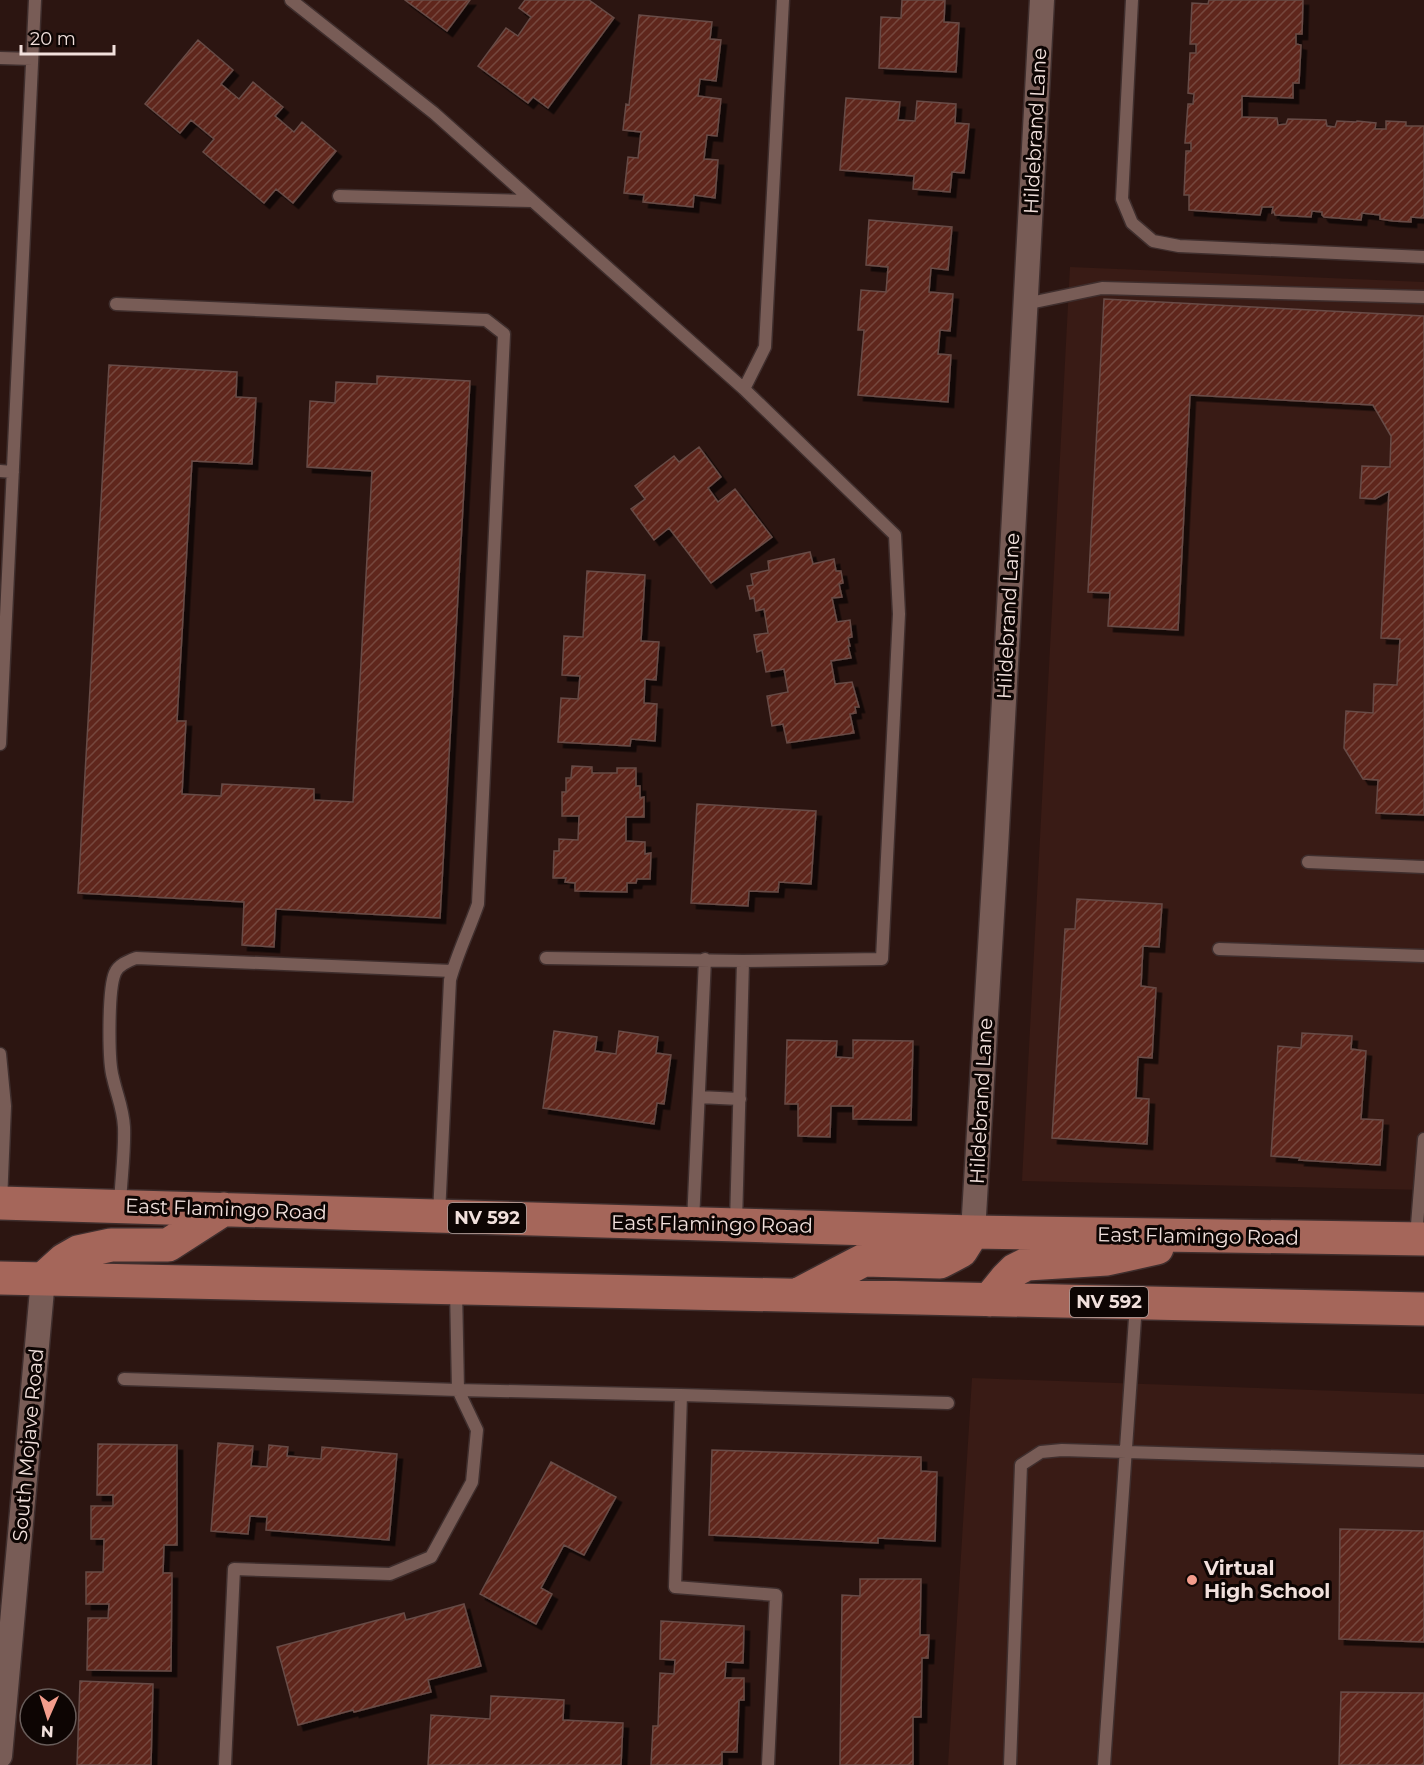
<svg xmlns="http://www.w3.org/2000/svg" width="1424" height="1765" font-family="Montserrat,sans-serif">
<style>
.built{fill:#391b15}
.building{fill:url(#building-hatch);stroke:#674b46;stroke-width:1.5;filter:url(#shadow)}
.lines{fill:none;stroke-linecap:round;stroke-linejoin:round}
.lane-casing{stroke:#3f2e2d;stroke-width:15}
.street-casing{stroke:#3f2e2d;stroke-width:27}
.primary-casing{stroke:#3f2e2d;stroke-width:36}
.lane{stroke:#785c56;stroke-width:12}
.street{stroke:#785c56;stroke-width:24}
.primary{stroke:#a5665a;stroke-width:33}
.poi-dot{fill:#f49d8c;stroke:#0d0503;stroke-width:2}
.labels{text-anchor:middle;stroke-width:6;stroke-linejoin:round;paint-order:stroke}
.shield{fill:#0d0503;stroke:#ad9e9b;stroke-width:1.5}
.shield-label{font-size:18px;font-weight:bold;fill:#f1e0dc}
.street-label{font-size:20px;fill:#f1e0dc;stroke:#0d0503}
.poi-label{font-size:20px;font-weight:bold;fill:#f1e0dc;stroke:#0d0503;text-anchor:start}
</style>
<defs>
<pattern id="building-hatch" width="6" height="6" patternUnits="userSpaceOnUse" patternTransform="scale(1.5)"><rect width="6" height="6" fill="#5e281e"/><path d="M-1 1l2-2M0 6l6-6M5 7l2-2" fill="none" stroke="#76473e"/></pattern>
<filter id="shadow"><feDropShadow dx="5.5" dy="5.5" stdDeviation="0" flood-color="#0009"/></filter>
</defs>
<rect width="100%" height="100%" fill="#2c1511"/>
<path class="built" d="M 1070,267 L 1424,282 L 1424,1190 L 1022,1181 Z
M 972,1378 L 1424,1394 L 1424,1765 L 948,1765 Z"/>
<path class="building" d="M 405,0 L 470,0 L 447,31 Z
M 525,0 L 589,0 L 614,18 L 548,108 L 533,97 L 528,103 L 478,66 L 506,28 L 518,36 L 531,17 L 519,8 Z
M 902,0 L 945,0 L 944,22 L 959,23 L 956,72 L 879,68 L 881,17 L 901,18 Z
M 1209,0 L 1303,0 L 1302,34 L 1296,34 L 1296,44 L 1301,45 L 1299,83 L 1293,83 L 1293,98 L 1242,96 L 1242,117 L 1277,118 L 1278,125 L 1286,124 L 1288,119 L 1326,120 L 1327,126 L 1335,127 L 1337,121 L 1356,122 L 1357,121 L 1376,123 L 1375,129 L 1386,129 L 1386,121 L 1406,122 L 1406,126 L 1424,126 L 1424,218 L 1411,217 L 1411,222 L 1393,221 L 1380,219 L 1380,215 L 1362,213 L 1361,220 L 1324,217 L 1322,215 L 1322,212 L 1312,211 L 1311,217 L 1275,215 L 1274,212 L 1272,213 L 1273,207 L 1262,207 L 1260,215 L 1189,210 L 1189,195 L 1184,195 L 1186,151 L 1191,151 L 1191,143 L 1185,143 L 1188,104 L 1193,104 L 1194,94 L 1188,93 L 1190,53 L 1196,53 L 1196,44 L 1190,44 L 1192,3 L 1208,4 Z
M 639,15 L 712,22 L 710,39 L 721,40 L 716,81 L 700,79 L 698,96 L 721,99 L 717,136 L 707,135 L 704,159 L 718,160 L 715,198 L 694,195 L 693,207 L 643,202 L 644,195 L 624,193 L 628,157 L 638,158 L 641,132 L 623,130 L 626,104 L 629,105 Z
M 198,40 L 233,70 L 221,84 L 239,99 L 253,82 L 283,107 L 275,116 L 294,132 L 302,122 L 336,151 L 293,203 L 276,189 L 264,203 L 203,152 L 214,139 L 191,120 L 180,133 L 145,104 Z
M 846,98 L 900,102 L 898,120 L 915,121 L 917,101 L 956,104 L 955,123 L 969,124 L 964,173 L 952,172 L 950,192 L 913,189 L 914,176 L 840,170 Z
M 869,220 L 952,227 L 948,270 L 931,268 L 929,292 L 953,294 L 950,331 L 940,330 L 938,354 L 951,355 L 948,402 L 858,395 L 864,330 L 858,330 L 861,290 L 886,292 L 888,267 L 866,265 Z
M 1104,299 L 1424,316 L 1424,815 L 1376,813 L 1378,780 L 1363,779 L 1344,748 L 1346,711 L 1373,713 L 1374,684 L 1397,685 L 1400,639 L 1381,638 L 1389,491 L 1375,499 L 1360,498 L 1362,466 L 1390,467 L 1391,436 L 1373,405 L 1190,395 L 1178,630 L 1108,626 L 1110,593 L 1088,592 Z
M 109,365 L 237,372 L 236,397 L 256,398 L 252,464 L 192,461 L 177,721 L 186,721 L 182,794 L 221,796 L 222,784 L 314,789 L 314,800 L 353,802 L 372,471 L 307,467 L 310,401 L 335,403 L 336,382 L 377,384 L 377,376 L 470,381 L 440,918 L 276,909 L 274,947 L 242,945 L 244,902 L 78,893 Z
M 699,447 L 721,477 L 708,488 L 718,502 L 735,489 L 772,537 L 711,583 L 669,528 L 654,540 L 631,509 L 645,499 L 635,486 L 674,456 L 679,462 Z
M 810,552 L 813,564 L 834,559 L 836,571 L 841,571 L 843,583 L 839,584 L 842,597 L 832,598 L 837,622 L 850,620 L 852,637 L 848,638 L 850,646 L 848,646 L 851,658 L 831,661 L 835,684 L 852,682 L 859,707 L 855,707 L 856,713 L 850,714 L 854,733 L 787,743 L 783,724 L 772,726 L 767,696 L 788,692 L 784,669 L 766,672 L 762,650 L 757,652 L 754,635 L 768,633 L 764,609 L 756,611 L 754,598 L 750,599 L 747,586 L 753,585 L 751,574 L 769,570 L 768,561 Z
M 587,571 L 645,575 L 641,641 L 659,642 L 656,680 L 645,679 L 644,703 L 657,704 L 655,741 L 631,739 L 630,746 L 558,742 L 561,698 L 578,699 L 580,676 L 562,675 L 564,636 L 583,637 Z
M 572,766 L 592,767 L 592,773 L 617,773 L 617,768 L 636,768 L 636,786 L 640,786 L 640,798 L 644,797 L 644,817 L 626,817 L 626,841 L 645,842 L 645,854 L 651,853 L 650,879 L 637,879 L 636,883 L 627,883 L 627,892 L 575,891 L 575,883 L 565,882 L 566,878 L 553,878 L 554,851 L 559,851 L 559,839 L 578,840 L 579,816 L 562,816 L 562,792 L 566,792 L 566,778 L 571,778 Z
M 697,804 L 816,811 L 811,884 L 779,882 L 778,892 L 749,891 L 748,906 L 691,903 Z
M 1077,899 L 1162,904 L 1159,947 L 1143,946 L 1141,986 L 1156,988 L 1152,1058 L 1138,1057 L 1136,1098 L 1149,1099 L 1147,1144 L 1052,1138 L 1065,929 L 1075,929 Z
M 554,1031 L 597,1037 L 595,1051 L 616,1054 L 619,1031 L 658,1037 L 656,1053 L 671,1055 L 664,1104 L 657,1103 L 654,1124 L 543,1108 Z
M 1302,1033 L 1352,1036 L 1351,1049 L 1366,1051 L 1361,1119 L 1383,1120 L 1380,1165 L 1299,1160 L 1300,1158 L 1271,1156 L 1278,1046 L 1301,1048 Z
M 787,1040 L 837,1041 L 836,1057 L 853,1058 L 853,1040 L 913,1041 L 911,1120 L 853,1119 L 853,1106 L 831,1106 L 830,1137 L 798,1136 L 798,1104 L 785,1104 Z
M 218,1443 L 253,1446 L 251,1466 L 267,1467 L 269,1445 L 288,1447 L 287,1456 L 321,1459 L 322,1447 L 397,1454 L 389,1540 L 266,1530 L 267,1517 L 250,1516 L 248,1534 L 211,1531 Z
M 98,1444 L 177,1445 L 177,1545 L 164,1545 L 163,1573 L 172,1573 L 171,1671 L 87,1670 L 88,1618 L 108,1618 L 109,1604 L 86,1604 L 86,1572 L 103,1572 L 104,1539 L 91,1539 L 91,1506 L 113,1506 L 113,1495 L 97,1495 Z
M 712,1450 L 921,1457 L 921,1471 L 937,1472 L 935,1541 L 878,1538 L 878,1543 L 709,1535 Z
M 551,1462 L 616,1497 L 584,1555 L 564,1545 L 541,1588 L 552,1594 L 536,1624 L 480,1594 Z
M 1340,1529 L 1424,1531 L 1424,1642 L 1339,1639 Z
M 860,1579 L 921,1579 L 920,1635 L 929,1635 L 928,1658 L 922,1658 L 921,1717 L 913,1717 L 913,1765 L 840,1765 L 842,1595 L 860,1596 Z
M 464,1604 L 481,1666 L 428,1680 L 431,1692 L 354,1712 L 353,1710 L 298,1725 L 277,1647 L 404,1613 L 406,1620 Z
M 661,1621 L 744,1626 L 743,1663 L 726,1662 L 725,1678 L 744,1678 L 744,1700 L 739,1700 L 737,1752 L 722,1752 L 722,1765 L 651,1765 L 653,1726 L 658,1726 L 660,1673 L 674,1674 L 675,1660 L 660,1659 Z
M 80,1681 L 153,1684 L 151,1765 L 77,1765 Z
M 1341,1692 L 1424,1693 L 1424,1765 L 1339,1765 Z
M 491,1696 L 564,1700 L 563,1720 L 623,1723 L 621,1765 L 428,1765 L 431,1715 L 490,1719 Z"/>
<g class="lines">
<defs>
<path id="lane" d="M 291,0 L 434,113 L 744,389 L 895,535 L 899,614 L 882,959 L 743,961 L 546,958
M 1132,0 L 1122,199 L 1132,223 L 1153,241 L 1179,246 L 1424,257
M 0,58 L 32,59
M 339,196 L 532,201
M 116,304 L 486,320 L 504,334 L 478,904 C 469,930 457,954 450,980 L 439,1215
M 1025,304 L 1102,288 L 1424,297
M 744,389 L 765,347 L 783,0
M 0,471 L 13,472
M 0,744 L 35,0
M 1308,862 L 1424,867
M 1219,949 L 1424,956
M 0,1054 L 5,1106 L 1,1202
M 699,1097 L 740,1099
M 120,1204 C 121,1179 125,1152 124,1127 C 123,1108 117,1096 113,1078 C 108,1061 108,989 115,973 C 118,965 128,961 136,958 L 452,971
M 693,1222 L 705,959
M 736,1223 L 743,961
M 1416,1237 L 1424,1139
M 124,1379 L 458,1390 L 681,1395
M 225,1765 L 234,1569 L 390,1574 L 431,1557 L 472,1482 L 477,1430 L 458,1390 L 456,1289
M 768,1765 L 776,1595 L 675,1587 L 681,1395 L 948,1403
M 1010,1765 L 1021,1465 L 1041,1452 L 1062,1450 L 1424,1461
M 1104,1765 L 1136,1304"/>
<path id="street" d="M 973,1232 L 996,848 L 1042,0
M 0,1756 L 43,1279"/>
<path id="primary" d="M 0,1203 L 973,1232 L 1424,1239
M 0,1278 L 1424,1309
M 43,1279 L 64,1260 L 78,1252 L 111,1245 L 168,1245 L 224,1209
M 799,1294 L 864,1260 L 940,1262 L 961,1251 L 973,1232
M 989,1300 L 1006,1279 L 1015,1270 L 1027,1264 L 1107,1259 L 1157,1248"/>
</defs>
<use href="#lane" class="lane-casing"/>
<use href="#street" class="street-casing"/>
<use href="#primary" class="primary-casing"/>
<use href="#lane" class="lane"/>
<use href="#street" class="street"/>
<use href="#primary" class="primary"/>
</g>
<circle class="poi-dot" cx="1192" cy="1580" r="6"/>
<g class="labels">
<g class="shield">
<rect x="448" y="1203" width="78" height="30" rx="4.5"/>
<rect x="1070" y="1287" width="78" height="30" rx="4.5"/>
</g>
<g class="shield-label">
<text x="487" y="1224">NV 592</text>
<text x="1109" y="1308">NV 592</text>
</g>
<g class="street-label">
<text transform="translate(1035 131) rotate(-87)" y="7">Hildebrand Lane</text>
<text transform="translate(1008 616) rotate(-87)" y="7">Hildebrand Lane</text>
<text transform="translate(981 1101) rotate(-87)" y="7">Hildebrand Lane</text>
<text transform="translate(226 1209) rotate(2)" y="7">East Flamingo Road</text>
<text transform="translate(712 1224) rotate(1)" y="7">East Flamingo Road</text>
<text transform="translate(1198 1236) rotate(1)" y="7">East Flamingo Road</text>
<text transform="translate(28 1445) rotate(-85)" y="7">South Mojave Road</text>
</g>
<g class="poi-label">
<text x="1204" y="1575">Virtual<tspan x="1204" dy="23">High School</tspan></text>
</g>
</g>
<g transform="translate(48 1717) rotate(183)"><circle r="28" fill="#0d0503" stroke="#685d5a" stroke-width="1.5"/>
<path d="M0-4.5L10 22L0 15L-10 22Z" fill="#f49d8c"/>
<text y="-9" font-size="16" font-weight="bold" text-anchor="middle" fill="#f1e0dc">N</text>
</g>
<path d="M21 45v9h93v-9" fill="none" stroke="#f1e0dc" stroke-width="3"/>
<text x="30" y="45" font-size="18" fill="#f1e0dc" stroke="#0d0503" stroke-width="4.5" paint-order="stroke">20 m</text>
</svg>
